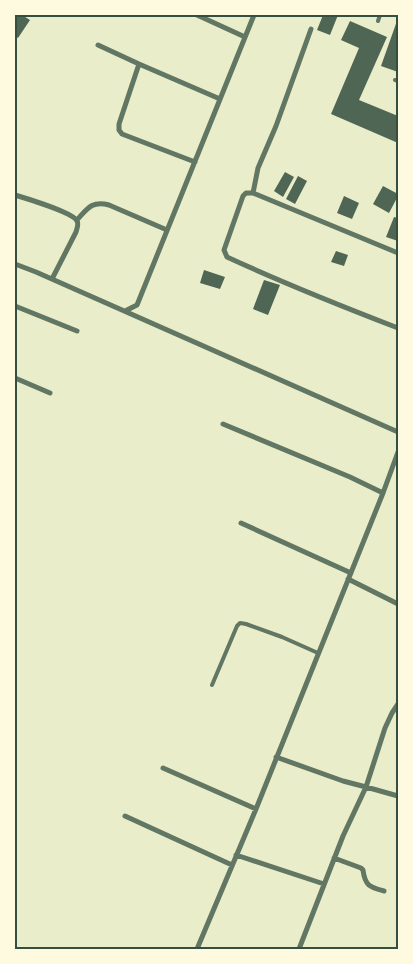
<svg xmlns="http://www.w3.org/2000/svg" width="413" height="964" font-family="Manrope,sans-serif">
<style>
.building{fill:#4f6655}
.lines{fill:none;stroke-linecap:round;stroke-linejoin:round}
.service{stroke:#617663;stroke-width:4}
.minor{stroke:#617663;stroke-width:5}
.neatline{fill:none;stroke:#344e41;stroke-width:2}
</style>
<rect width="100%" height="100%" fill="#e9edc9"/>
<path class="building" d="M 15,15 L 22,15 L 30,20 L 18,38 L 15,36 Z
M 323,15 L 338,15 L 330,35 L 317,30 Z
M 398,18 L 398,72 L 381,66 Z
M 350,21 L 387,37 L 359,100 L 398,116 L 398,143 L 331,114 L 359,48 L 341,40 Z
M 285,172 L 294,177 L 283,197 L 274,191 Z
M 298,176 L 307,181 L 295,204 L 286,199 Z
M 383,186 L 398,194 L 398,196 L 389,213 L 373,204 Z
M 344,196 L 359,203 L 352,219 L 337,213 Z
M 394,217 L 398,218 L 398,241 L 386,237 Z
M 336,251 L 348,255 L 344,266 L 331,262 Z
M 204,270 L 225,277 L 220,289 L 200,283 Z
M 264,280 L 280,285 L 268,315 L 253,309 Z"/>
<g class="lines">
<path class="service" d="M 378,21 L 380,15
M 395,80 L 398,81
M 212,685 L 237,626 L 240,623 L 246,624 L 282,637 L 318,653"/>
<path class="minor" d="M 197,15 L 245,37
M 98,45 L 139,64 L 220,99
M 139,64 L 119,124 L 119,130 L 122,134 L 195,162
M 253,193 L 258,168 L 276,126 L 311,29
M 15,195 C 25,198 74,213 77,221 C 79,224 77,228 76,232 L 52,279
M 77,220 C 87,209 92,200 109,205 L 167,230
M 398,253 L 253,193 L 246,193 L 243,196 L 224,250 L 227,257 C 283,283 341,306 398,328
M 15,264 L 36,272 L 398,432
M 15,306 L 77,331
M 125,311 L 137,305 L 254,15
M 15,378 L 50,393
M 223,424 L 350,477 L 383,493
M 241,523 L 351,573
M 348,579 L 398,604
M 276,757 L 343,781 L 366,787 L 398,796
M 163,768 L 256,809
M 125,816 L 232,865
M 236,855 L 324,884
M 334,858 L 361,868 L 363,870 C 365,886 370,887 384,891
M 197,949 L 256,809 L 383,493 L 398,452
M 299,949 L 343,836 L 366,787 L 385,728 L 392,713 L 398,704"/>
</g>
<rect width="413" height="964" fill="none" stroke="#fefae0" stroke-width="32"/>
<rect x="16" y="16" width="381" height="932" class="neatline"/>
</svg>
